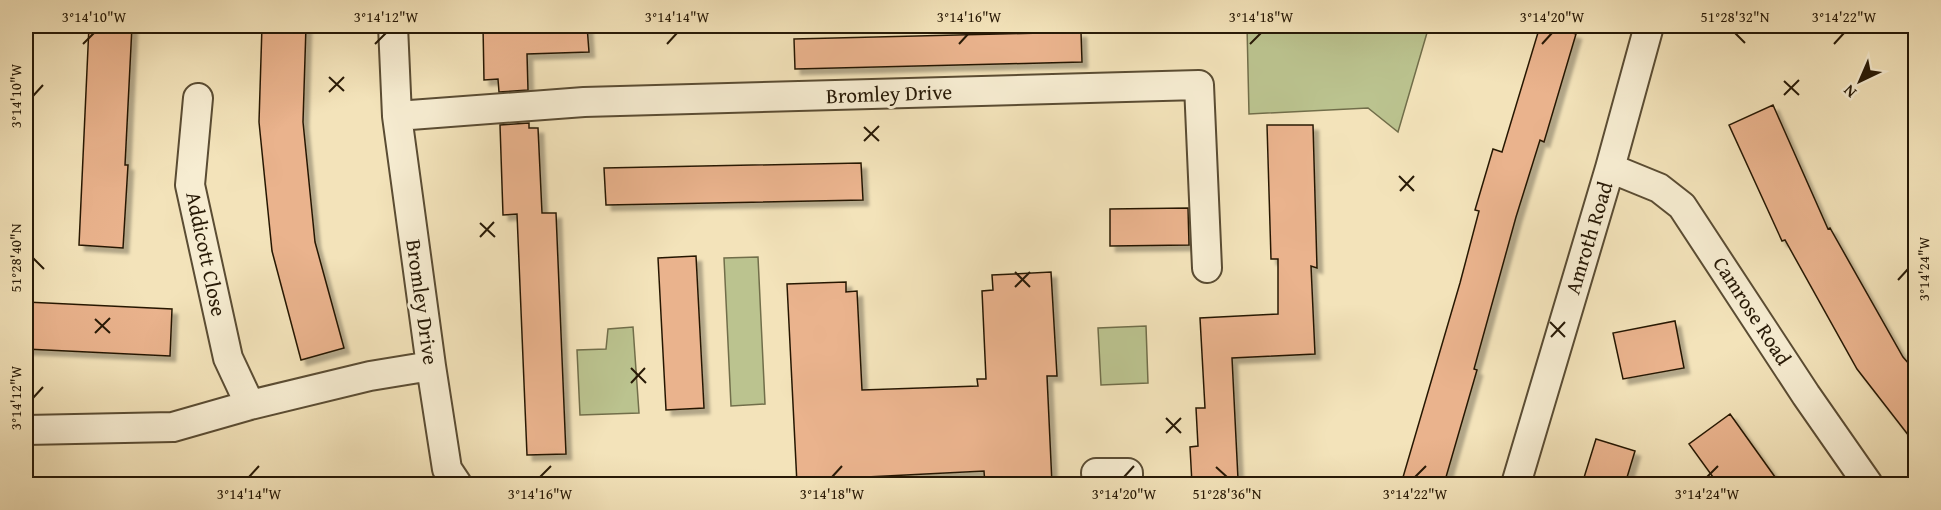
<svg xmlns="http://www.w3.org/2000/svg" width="1941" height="510" font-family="'Gentium Book Plus',serif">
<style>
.green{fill:#bbc38f;stroke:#716e4a;stroke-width:1.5}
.building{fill:#eab38d;stroke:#271906;stroke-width:1.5;filter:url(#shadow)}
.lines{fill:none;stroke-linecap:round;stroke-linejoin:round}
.minor-casing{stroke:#5a4c33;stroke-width:32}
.minor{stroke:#f7edd2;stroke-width:28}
.ticks{fill:none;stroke:#271906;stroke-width:2}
.labels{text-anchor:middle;stroke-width:6;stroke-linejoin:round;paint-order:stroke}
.street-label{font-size:21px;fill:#271906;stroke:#f7edd2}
.neatline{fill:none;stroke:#271906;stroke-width:2}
.ticks-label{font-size:15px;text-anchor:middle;fill:#271906}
</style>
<defs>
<filter id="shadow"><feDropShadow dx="5.5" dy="5.5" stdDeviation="1.5" flood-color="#0004"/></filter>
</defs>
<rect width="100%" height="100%" fill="#f3e3ba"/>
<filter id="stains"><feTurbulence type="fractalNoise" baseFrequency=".00333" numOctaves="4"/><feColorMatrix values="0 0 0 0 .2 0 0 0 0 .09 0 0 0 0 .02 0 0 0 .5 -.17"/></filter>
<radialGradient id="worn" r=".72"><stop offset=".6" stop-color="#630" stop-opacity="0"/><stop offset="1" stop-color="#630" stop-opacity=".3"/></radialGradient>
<path class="green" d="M 1247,26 L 1429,26 L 1398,132 L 1368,108 L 1249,114 Z
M 758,257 L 765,404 L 731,406 L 724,258 Z
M 1146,326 L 1148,383 L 1101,385 L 1098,328 Z
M 633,327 L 639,413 L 580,415 L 577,350 L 606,349 L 608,329 Z"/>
<path class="building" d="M 89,26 L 132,26 L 125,165 L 128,165 L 123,248 L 79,245 Z
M 262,26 L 306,26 L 303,122 L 315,242 L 344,348 L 301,360 L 272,251 L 259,122 Z
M 483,26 L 587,26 L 589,52 L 527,54 L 528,90 L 499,92 L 498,79 L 484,80 Z
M 1540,26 L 1549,26 L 1576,34 L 1544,142 L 1540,140 L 1516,217 L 1474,369 L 1477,370 L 1444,484 L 1401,484 L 1460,283 L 1479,211 L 1475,210 L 1493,149 L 1502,152 Z
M 1081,32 L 1082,62 L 795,69 L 794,39 Z
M 1773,105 L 1828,229 L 1830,228 L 1903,357 L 1916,372 L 1916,445 L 1857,369 L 1785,240 L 1782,241 L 1729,125 Z
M 529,123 L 529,128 L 538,128 L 542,213 L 556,213 L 566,454 L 527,455 L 517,214 L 503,215 L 500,125 Z
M 1267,125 L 1313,125 L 1317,268 L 1311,266 L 1315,354 L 1232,358 L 1238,479 L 1228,480 L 1229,484 L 1192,484 L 1190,447 L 1198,446 L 1196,408 L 1205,408 L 1200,318 L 1278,314 L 1278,259 L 1271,259 Z
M 861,163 L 863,200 L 606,205 L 604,168 Z
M 1188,208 L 1189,245 L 1110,246 L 1110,209 Z
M 696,256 L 704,408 L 666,410 L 658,258 Z
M 1051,272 L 1057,376 L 1047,376 L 1052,484 L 985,484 L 984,471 L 867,477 L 868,484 L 797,484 L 787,284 L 846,282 L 846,292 L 857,291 L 862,390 L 978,386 L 977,379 L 986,379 L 982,291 L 993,290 L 992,275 Z
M 26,302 L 172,309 L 170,356 L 26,349 Z
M 1675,321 L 1684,368 L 1623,379 L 1613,333 Z
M 1730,414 L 1780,484 L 1718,484 L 1689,444 Z
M 1596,439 L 1635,451 L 1625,484 L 1582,484 Z"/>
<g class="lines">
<defs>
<path id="minor" d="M 393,26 L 397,116 L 431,366 L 447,469 L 457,484
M 198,98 L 190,185 L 228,358 L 250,405
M 397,116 L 584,102 L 1199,85 L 1207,268
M 1610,168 L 1659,188 L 1682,206 L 1806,395 L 1868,484
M 26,430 L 173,427 L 250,405 L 370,376 L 431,366
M 1096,473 L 1128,473 L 1128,484
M 1516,484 L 1610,168 L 1649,26"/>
</defs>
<use href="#minor" class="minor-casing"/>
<use href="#minor" class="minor"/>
</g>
<path class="ticks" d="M 1735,33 L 1745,43M 83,44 L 94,33M 375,44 L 386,33M 667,44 L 677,33M 959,44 L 969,33M 1250,44 L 1261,33M 1542,44 L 1552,33M 1834,44 L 1844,33M 329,77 L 344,91M 1784,81 L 1799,95M 329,92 L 344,77M 1784,95 L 1799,80M 33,96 L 43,85M 864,127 L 879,141M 864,141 L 879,126M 1399,176 L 1414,191M 1400,191 L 1414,176M 480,223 L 495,237M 480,237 L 494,222M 33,258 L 44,269M 1015,272 L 1030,287M 1898,280 L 1908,269M 1015,287 L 1030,272M 95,319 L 110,333M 1550,322 L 1565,337M 95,333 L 110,318M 1551,337 L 1565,322M 631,368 L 646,383M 631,383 L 645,368M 33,398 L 43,387M 1166,418 L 1181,433M 1166,433 L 1181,418M 1216,467 L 1227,477M 249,477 L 259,466M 540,477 L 551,466M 832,477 L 842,466M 1124,477 L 1134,466M 1415,477 L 1426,466M 1707,477 L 1718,466"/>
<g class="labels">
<g class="street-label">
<text transform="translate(889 94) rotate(-2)" y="7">Bromley Drive</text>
<text transform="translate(1589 238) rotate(-73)" y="7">Amroth Road</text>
<text transform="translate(206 254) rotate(78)" y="7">Addicott Close</text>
<text transform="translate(422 302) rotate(82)" y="7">Bromley Drive</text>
<text transform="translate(1752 311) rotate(57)" y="7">Camrose Road</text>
</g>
</g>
<rect width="1941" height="510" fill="none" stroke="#f3e3ba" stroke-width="66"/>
<g transform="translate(1860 81) rotate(224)" stroke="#f7edd2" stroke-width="4.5" paint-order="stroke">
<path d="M0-4.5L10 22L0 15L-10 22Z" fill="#271906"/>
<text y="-9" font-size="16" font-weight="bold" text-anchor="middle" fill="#271906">N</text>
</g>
<rect x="33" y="33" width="1875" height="444" class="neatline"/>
<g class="ticks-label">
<text x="94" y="22">3°14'10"W</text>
<text x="386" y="22">3°14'12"W</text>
<text x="677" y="22">3°14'14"W</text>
<text x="969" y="22">3°14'16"W</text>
<text x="1261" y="22">3°14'18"W</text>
<text x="1552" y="22">3°14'20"W</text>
<text x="1735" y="22">51°28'32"N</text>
<text x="1844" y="22">3°14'22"W</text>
<text transform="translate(16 96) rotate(-90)" y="5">3°14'10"W</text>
<text transform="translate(16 258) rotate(-90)" y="5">51°28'40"N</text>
<text transform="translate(1924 269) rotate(-90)" y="5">3°14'24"W</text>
<text transform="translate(16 398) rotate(-90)" y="5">3°14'12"W</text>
<text x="249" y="499">3°14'14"W</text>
<text x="540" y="499">3°14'16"W</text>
<text x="832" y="499">3°14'18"W</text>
<text x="1124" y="499">3°14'20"W</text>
<text x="1227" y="499">51°28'36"N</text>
<text x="1415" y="499">3°14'22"W</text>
<text x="1707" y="499">3°14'24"W</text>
</g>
<rect width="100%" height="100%" filter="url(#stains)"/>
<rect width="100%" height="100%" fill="url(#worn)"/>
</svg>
